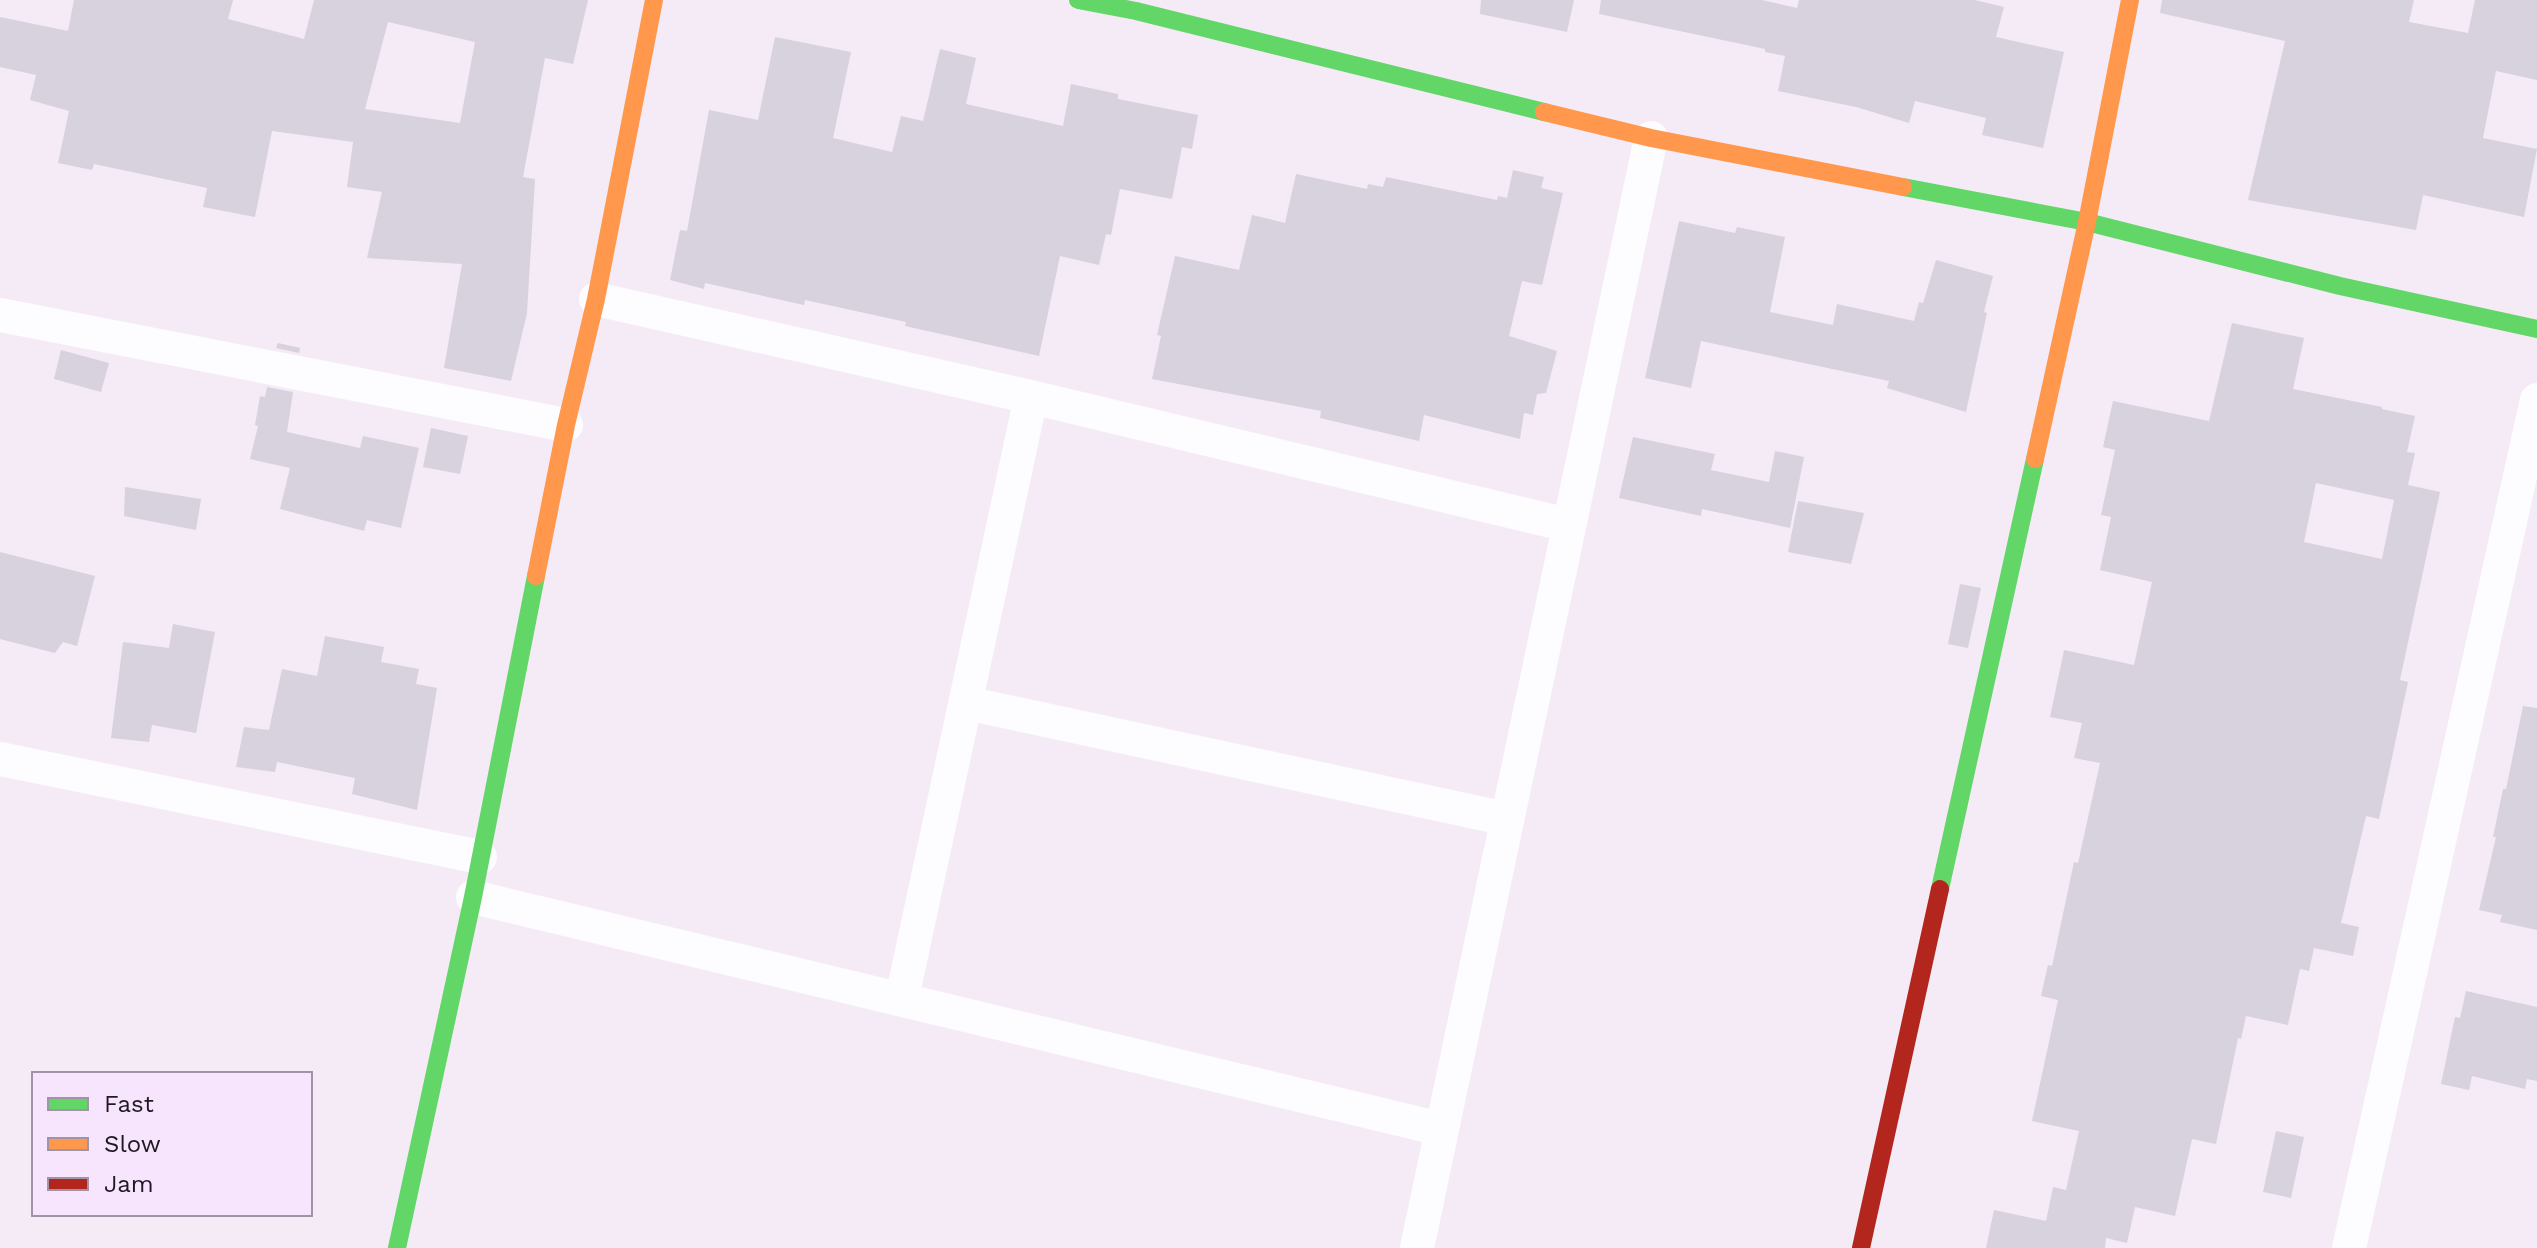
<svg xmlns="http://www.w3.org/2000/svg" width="2537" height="1248" font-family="'Work Sans',sans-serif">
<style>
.building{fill:#d7d2dd;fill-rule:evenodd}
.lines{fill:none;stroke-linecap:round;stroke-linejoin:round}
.street{stroke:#fdfcfe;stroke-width:34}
.fast{stroke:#63d668;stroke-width:18}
.slow{stroke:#ff974d;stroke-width:18}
.jam{stroke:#b3261e;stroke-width:18}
</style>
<rect width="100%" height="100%" fill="#f4ebf7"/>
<path class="building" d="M 74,0 L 233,0 L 228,19 L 304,39 L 314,0 L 588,0 L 573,64 L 545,58 L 523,177 L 535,179 L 527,313 L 511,381 L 444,368 L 462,264 L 367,258 L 382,192 L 347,187 L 353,142 L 272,131 L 255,217 L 203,207 L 207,188 L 94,164 L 92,170 L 58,163 L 69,111 L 30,100 L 36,75 L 0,67 L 0,17 L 68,31 ZM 388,22 L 475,42 L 460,123 L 365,109 Z
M 1481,0 L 1574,0 L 1567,32 L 1480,14 Z
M 1601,0 L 1762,0 L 1797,8 L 1799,0 L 1975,0 L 2004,7 L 1996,37 L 2064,52 L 2043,148 L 1982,135 L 1986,118 L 1915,101 L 1909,123 L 1856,107 L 1778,91 L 1785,56 L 1765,52 L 1765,49 L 1599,14 Z
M 2162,0 L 2414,0 L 2409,22 L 2468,33 L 2475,0 L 2537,0 L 2537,80 L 2496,71 L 2483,138 L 2537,149 L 2524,217 L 2423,195 L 2416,230 L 2248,200 L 2285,41 L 2160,13 Z
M 775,37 L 851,52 L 833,138 L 892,152 L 901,116 L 923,121 L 940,49 L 976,58 L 966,104 L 1063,126 L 1071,84 L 1118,94 L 1118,99 L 1198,115 L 1192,149 L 1182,147 L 1172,199 L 1120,189 L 1111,235 L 1106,234 L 1099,265 L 1060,256 L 1039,356 L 905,326 L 906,322 L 805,300 L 804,305 L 705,283 L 704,289 L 670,280 L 680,230 L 687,231 L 709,110 L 758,120 Z
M 1513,170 L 1544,177 L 1541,188 L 1563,193 L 1542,285 L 1522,281 L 1509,336 L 1557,351 L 1546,393 L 1537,394 L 1533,415 L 1524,413 L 1520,439 L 1424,415 L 1419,441 L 1320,418 L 1321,411 L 1152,379 L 1161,336 L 1157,335 L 1175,256 L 1239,270 L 1252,215 L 1285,223 L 1296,174 L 1367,189 L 1368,184 L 1383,187 L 1386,177 L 1497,200 L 1498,196 L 1507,198 Z
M 1679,221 L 1735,233 L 1737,227 L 1785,237 L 1770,312 L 1833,325 L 1837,304 L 1914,321 L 1919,302 L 1923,303 L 1936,260 L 1993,276 L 1984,312 L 1987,313 L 1966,412 L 1887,388 L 1889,381 L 1701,341 L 1691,388 L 1645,378 Z
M 2232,323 L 2304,338 L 2293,389 L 2382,407 L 2382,409 L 2415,416 L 2407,452 L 2415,453 L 2408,485 L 2440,492 L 2400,680 L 2408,682 L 2379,819 L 2366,816 L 2341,923 L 2359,927 L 2353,956 L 2314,948 L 2309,971 L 2300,969 L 2288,1025 L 2246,1016 L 2241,1039 L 2238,1038 L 2216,1144 L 2192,1139 L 2175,1216 L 2135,1207 L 2127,1243 L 2106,1238 L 2105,1248 L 1986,1248 L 1994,1210 L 2046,1221 L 2053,1187 L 2066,1190 L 2079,1131 L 2032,1121 L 2058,1000 L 2041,996 L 2048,965 L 2052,966 L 2074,862 L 2078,863 L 2100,763 L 2074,758 L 2082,723 L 2050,717 L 2064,650 L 2134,665 L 2152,582 L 2100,570 L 2111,517 L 2101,515 L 2115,450 L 2103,447 L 2113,401 L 2209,421 ZM 2316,483 L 2394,500 L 2382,559 L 2304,542 Z
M 278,343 L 300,348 L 299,353 L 276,348 Z
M 61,350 L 109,363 L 101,392 L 54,379 Z
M 267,387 L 293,392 L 287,432 L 360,448 L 363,436 L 419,448 L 401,528 L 367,520 L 364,531 L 280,509 L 290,468 L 250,459 L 258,426 L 255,425 L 260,396 L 265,397 Z
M 431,428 L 468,436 L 460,474 L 423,467 Z
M 1633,437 L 1715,454 L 1711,470 L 1769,482 L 1775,451 L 1804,457 L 1790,528 L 1702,509 L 1701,516 L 1619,498 Z
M 125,487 L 201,499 L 196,530 L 124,516 Z
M 1798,501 L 1864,513 L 1851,564 L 1788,552 Z
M 0,552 L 95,576 L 77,646 L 63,642 L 55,653 L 0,639 Z
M 1960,584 L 1981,588 L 1968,648 L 1948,644 Z
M 173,624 L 215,632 L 196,733 L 152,725 L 149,742 L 111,738 L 123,642 L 169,648 Z
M 325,636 L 384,647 L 381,662 L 419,669 L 416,684 L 437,688 L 417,810 L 352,794 L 355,778 L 277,762 L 275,772 L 236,767 L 244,727 L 269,730 L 282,669 L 317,676 Z
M 2523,706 L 2537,708 L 2537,930 L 2500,922 L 2502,915 L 2479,910 L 2496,837 L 2493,837 L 2503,789 L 2506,789 Z
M 2466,991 L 2537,1007 L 2537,1081 L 2527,1079 L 2525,1089 L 2472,1076 L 2469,1090 L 2441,1084 L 2455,1017 L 2460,1018 Z
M 2276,1131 L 2304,1137 L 2291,1198 L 2263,1192 Z"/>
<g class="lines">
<path class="street" d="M 596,299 L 1031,397 L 1568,525
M 0,315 L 566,425
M 966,703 L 1507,819
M 0,759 L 480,857
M 473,897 L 1441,1129
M 902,998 L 1031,397
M 1417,1248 L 1651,138
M 2349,1248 L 2537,400"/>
<path class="fast" d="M 1078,0 L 1136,11 L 1544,112
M 1903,187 L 2087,222 L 2340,286 L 2537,329
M 1940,889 L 2035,459
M 397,1248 L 473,897 L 536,576"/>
<path class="slow" d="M 1544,112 L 1651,138 L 1903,187
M 2035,459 L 2087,222 L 2130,0
M 536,576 L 566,425 L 596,299 L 654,0"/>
<path class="jam" d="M 1861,1248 L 1940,889"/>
</g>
<rect x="32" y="1072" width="280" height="144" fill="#f6e5fd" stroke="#a093a5" stroke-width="2"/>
<rect x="48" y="1098" width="40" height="12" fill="#63d668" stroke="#a093a5" stroke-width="2"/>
<text x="104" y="1112" font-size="24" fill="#1f1921">Fast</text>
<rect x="48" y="1138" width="40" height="12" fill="#ff974d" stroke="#a093a5" stroke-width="2"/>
<text x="104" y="1152" font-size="24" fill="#1f1921">Slow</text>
<rect x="48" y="1178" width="40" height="12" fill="#b3261e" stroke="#a093a5" stroke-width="2"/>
<text x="104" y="1192" font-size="24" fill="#1f1921">Jam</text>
</svg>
